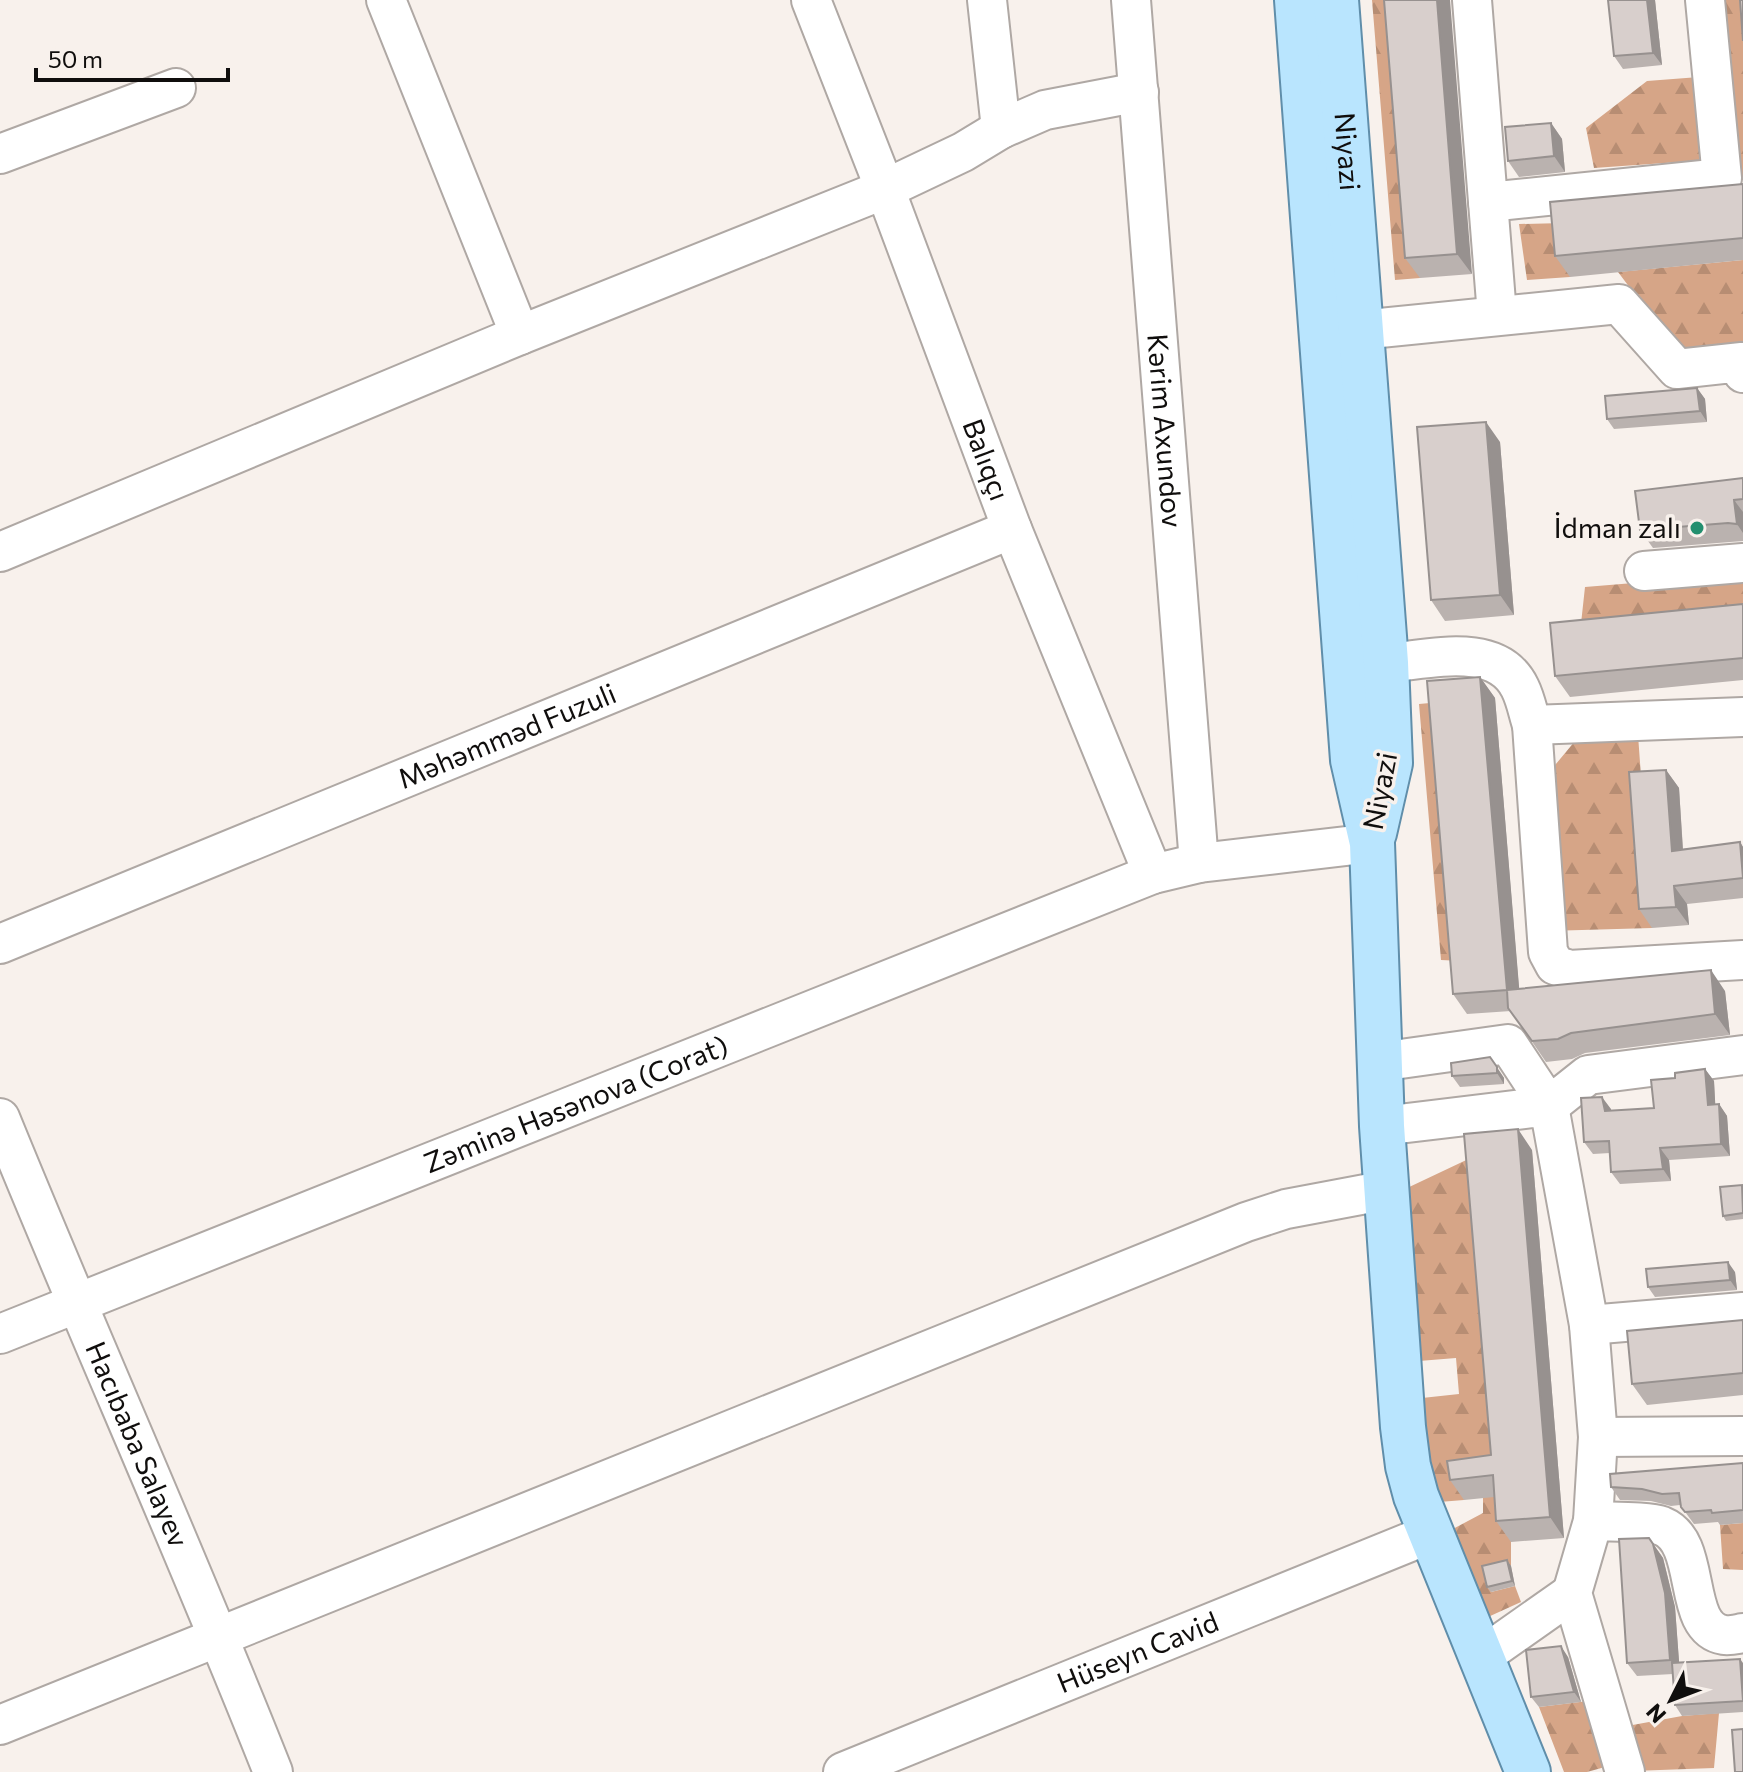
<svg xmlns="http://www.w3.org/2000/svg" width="1743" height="1772" font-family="Commissioner,sans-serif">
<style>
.forest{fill:url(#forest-firs)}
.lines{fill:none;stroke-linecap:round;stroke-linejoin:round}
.minor-casing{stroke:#afa8a4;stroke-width:42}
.major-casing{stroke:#608eaa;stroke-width:48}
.minor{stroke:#fff;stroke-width:38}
.major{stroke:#b9e5fe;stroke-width:44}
.wall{fill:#bab2af}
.shaded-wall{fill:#97918f}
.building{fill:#d8cfcc;stroke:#97918f;stroke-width:2}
.poi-dot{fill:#238f6f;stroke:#f8f1ec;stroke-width:3}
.labels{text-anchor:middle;stroke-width:7;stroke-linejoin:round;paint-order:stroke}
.street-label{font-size:28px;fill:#100e0d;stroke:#f8f1ec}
.poi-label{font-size:28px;fill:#100e0d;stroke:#f8f1ec;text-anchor:end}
</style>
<defs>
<pattern id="forest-firs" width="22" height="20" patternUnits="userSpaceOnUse" patternTransform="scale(2)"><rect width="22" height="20" fill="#d6a587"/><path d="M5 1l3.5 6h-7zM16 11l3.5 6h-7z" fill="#b78d73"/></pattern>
</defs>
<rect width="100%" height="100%" fill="#f8f1ec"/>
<path class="forest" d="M 1372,0 L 1397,0 L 1420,278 L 1395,280 Z
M 1722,0 L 1743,0 L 1743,180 L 1738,180 Z
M 1699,77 L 1707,160 L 1594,168 L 1586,128 L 1647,81 Z
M 1564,223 L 1570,277 L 1527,280 L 1519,224 Z
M 1743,260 L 1743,353 L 1682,357 L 1618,272 Z
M 1743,574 L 1743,626 L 1579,642 L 1585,587 Z
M 1441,702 L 1462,961 L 1441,960 L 1419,704 Z
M 1637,721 L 1652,928 L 1547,931 L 1536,788 L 1590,723 Z
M 1479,1154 L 1511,1542 L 1511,1566 L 1486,1571 L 1491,1592 L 1515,1586 L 1521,1602 L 1488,1617 L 1451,1530 L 1483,1513 L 1483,1498 L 1462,1481 L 1464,1500 L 1439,1502 L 1426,1459 L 1422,1398 L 1459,1394 L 1456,1358 L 1419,1361 L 1405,1189 Z
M 1743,1523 L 1743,1570 L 1723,1569 L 1720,1525 Z
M 1588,1701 L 1605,1767 L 1587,1772 L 1564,1772 L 1539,1707 Z
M 1719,1713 L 1714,1768 L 1633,1771 L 1627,1726 L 1682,1716 Z"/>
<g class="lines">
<defs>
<g id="minor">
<path d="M 386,0 L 520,335"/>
<path id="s1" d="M 811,0 L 885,189 L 1012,529 L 1153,874 L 1199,863 L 1372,843"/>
<path d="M 987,0 L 1001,129"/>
<path id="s2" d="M 1131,0 L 1199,863"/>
<path d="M 1472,0 L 1497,315"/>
<path d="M 0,154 L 176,88"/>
<path d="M 1488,202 L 1722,178 L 1705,0"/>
<path d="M 1330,333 L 1619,304 L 1677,369 L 1742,362 L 1743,373"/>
<path d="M 0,552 L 520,335 L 885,189 L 963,152 L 1001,129 L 1045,110 L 1139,92"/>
<path d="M 1644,571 L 1743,563"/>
<path d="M 1386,663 C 1428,660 1497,640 1520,688 C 1526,700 1528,713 1532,725 L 1743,717"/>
<path d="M 1532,725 L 1548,952 L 1555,965 L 1569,970 L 1743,960"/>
<path id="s3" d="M 0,944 L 1012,529"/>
<path d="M 1379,1062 L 1508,1044 L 1549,1106 L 1588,1075 L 1743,1055"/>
<path id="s4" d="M 0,1118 C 89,1337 186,1552 273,1772"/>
<path d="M 1382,1126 L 1549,1106 L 1589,1325 L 1598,1437 L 1593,1521 L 1572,1593 L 1625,1772"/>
<path d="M 1589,1325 L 1743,1312"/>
<path id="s5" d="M 0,1334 L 1153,874"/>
<path d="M 1598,1437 L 1743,1436"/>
<path d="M 1593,1521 C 1609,1522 1648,1521 1662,1526 C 1704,1543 1680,1628 1724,1635 C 1730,1636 1737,1634 1743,1633"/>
<path d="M 1481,1657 L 1572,1593"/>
<path d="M 0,1725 L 1246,1222 L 1286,1209 L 1387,1190"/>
<path id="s6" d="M 843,1772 L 1432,1533"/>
</g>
<g id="major">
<path d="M 1297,0 L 1353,760 L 1372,843 L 1382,1126 L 1403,1427 L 1408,1466 L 1416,1496 L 1528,1772"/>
<path id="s7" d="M 1336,0 L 1386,663 L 1390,763 L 1374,833"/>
</g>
</defs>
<use href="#minor" class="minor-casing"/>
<use href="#major" class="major-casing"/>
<use href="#minor" class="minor"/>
<use href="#major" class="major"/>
</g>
<path class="wall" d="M 1384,0 L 1472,274 L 1420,278 L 1405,258 Z
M 1655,0 L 1662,65 L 1623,69 L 1614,56 Z
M 1551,123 L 1562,139 L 1565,172 L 1519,177 L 1508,161 Z
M 1743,184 L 1743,260 L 1570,277 L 1555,256 Z
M 1697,388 L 1705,399 L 1707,422 L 1614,429 L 1607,419 Z
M 1500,442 L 1514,615 L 1445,621 L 1431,600 Z
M 1743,478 L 1743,541 L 1653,548 L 1640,530 Z
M 1743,604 L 1743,680 L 1570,697 L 1555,676 Z
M 1480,677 L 1495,698 L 1519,989 L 1725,991 L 1730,1035 L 1585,1053 L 1572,1059 L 1546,1062 L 1511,1011 L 1467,1014 L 1453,994 Z
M 1666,770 L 1679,788 L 1683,849 L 1740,842 L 1743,847 L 1743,898 L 1687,904 L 1689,925 L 1652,928 L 1639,909 Z
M 1490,1057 L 1504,1078 L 1504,1084 L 1460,1087 L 1452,1076 Z
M 1705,1069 L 1714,1081 L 1715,1104 L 1719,1104 L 1727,1116 L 1730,1156 L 1669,1160 L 1671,1181 L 1620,1184 L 1611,1172 L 1610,1153 L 1593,1154 L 1584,1142 L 1611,1109 L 1611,1111 L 1654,1108 L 1675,1078 Z
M 1532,1150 L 1564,1538 L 1511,1542 L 1496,1521 L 1494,1497 L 1464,1500 L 1450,1480 L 1491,1455 Z
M 1743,1186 L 1743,1219 L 1726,1221 L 1723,1216 Z
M 1735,1272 L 1737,1290 L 1655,1297 L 1648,1287 Z
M 1743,1320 L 1743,1395 L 1647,1405 L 1632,1384 Z
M 1743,1463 L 1743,1523 L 1720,1525 L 1718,1522 L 1694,1524 L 1680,1505 L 1671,1506 L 1651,1501 L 1620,1500 L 1611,1487 Z
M 1649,1538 L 1663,1558 L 1675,1607 L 1679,1663 L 1743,1663 L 1743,1712 L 1682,1716 L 1675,1705 L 1673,1674 L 1637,1676 L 1627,1663 Z
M 1507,1560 L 1511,1566 L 1515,1586 L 1491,1592 L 1487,1587 Z
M 1568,1657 L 1581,1702 L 1539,1707 L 1531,1697 Z"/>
<path class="shaded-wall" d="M 1437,0 L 1450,0 L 1472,274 L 1457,254 Z
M 1647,0 L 1655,0 L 1662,65 L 1653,53 Z
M 1551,123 L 1562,139 L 1565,172 L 1554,156 Z
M 1697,388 L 1705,399 L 1707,422 L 1700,411 Z
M 1486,422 L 1500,442 L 1514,615 L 1500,595 Z
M 1734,500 L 1743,512 L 1743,533 L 1737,524 Z
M 1480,677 L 1495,698 L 1521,1010 L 1507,990 Z
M 1666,770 L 1679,788 L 1684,869 L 1672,851 Z
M 1740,842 L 1743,847 L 1743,870 Z
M 1674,886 L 1687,904 L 1689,925 L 1676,907 Z
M 1711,970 L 1725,991 L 1730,1035 L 1715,1014 Z
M 1490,1057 L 1504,1078 L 1504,1084 L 1497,1073 Z
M 1705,1069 L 1714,1081 L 1716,1117 L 1708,1105 Z
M 1602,1097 L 1611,1109 L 1613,1123 L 1605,1111 Z
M 1719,1104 L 1727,1116 L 1730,1156 L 1721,1144 Z
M 1518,1129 L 1532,1150 L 1564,1538 L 1550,1517 Z
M 1660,1148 L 1669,1160 L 1671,1181 L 1663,1169 Z
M 1728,1262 L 1735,1272 L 1737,1290 L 1730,1280 Z
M 1649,1538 L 1663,1558 L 1675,1607 L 1680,1674 L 1670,1660 Z
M 1507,1560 L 1511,1566 L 1515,1586 L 1512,1581 Z
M 1561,1646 L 1568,1657 L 1581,1702 L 1574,1692 Z
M 1740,1659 L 1743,1663 L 1743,1699 Z"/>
<path class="building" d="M 1384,0 L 1437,0 L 1457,254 L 1405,258 Z
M 1608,0 L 1647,0 L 1653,53 L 1614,56 Z
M 1740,0 L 1743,0 L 1743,41 Z
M 1551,123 L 1554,156 L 1508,161 L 1505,127 Z
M 1743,184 L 1743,238 L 1555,256 L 1550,202 Z
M 1697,388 L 1700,411 L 1607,419 L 1605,396 Z
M 1486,422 L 1500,595 L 1431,600 L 1417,427 Z
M 1743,478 L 1743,499 L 1734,500 L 1737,524 L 1728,523 L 1640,530 L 1635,491 Z
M 1743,604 L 1743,658 L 1555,676 L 1550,623 Z
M 1480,677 L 1507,990 L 1453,994 L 1427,681 Z
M 1666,770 L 1672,851 L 1740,842 L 1743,878 L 1674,886 L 1676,907 L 1639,909 L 1629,772 Z
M 1711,970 L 1715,1014 L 1571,1033 L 1558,1039 L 1532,1041 L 1508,1008 L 1507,990 Z
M 1490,1057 L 1497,1067 L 1497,1073 L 1452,1076 L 1451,1063 Z
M 1705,1069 L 1708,1105 L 1719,1104 L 1721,1144 L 1660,1148 L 1663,1169 L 1611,1172 L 1609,1141 L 1584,1142 L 1581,1098 L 1602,1097 L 1605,1111 L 1654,1108 L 1651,1080 L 1675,1078 L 1675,1073 Z
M 1518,1129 L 1550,1517 L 1496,1521 L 1493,1475 L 1450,1480 L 1447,1461 L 1491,1455 L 1464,1134 Z
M 1742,1185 L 1743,1213 L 1723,1216 L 1720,1187 Z
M 1728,1262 L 1730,1280 L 1648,1287 L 1646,1269 Z
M 1743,1320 L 1743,1373 L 1632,1384 L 1627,1331 Z
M 1743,1463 L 1743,1510 L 1712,1513 L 1711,1510 L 1685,1512 L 1681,1507 L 1679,1493 L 1662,1494 L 1642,1489 L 1611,1487 L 1610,1474 Z
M 1649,1538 L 1653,1544 L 1665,1593 L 1670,1660 L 1627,1663 L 1619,1539 Z
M 1507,1560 L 1512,1581 L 1487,1587 L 1482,1566 Z
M 1561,1646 L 1574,1692 L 1531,1697 L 1526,1650 Z
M 1740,1659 L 1743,1701 L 1675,1705 L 1672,1663 Z
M 1743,1729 L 1743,1772 L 1735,1772 L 1732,1730 Z"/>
<circle class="poi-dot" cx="1697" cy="528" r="8"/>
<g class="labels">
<g class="street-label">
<text dy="10" stroke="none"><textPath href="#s7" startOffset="152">Niyazi</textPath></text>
<text dy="10" stroke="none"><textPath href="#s2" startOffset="432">Kərim Axundov</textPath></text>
<text dy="10" stroke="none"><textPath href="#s1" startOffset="492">Balıqçı</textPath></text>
<text dy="10" stroke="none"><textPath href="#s3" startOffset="548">Məhəmməd Fuzuli</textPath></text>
<text transform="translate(1380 791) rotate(-79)" y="10">Niyazi</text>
<text dy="10" stroke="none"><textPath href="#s5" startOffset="620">Zəminə Həsənova (Corat)</textPath></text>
<text dy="10" stroke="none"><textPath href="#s4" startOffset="354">Hacıbaba Salayev</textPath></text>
<text dy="10" stroke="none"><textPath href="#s6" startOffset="318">Hüseyn Cavid</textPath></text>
</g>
<g class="poi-label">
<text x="1681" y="538">İdman zalı</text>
</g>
</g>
<g transform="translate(1671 1700) rotate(228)" stroke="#f8f1ec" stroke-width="6" paint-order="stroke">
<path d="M0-6L14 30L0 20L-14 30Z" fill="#100e0d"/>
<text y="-12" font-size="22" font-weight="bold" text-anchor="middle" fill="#100e0d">N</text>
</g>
<path d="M36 68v12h192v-12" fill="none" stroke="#100e0d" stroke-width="4"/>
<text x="48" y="68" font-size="24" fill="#100e0d" stroke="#f8f1ec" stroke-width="6" paint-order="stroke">50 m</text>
</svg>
